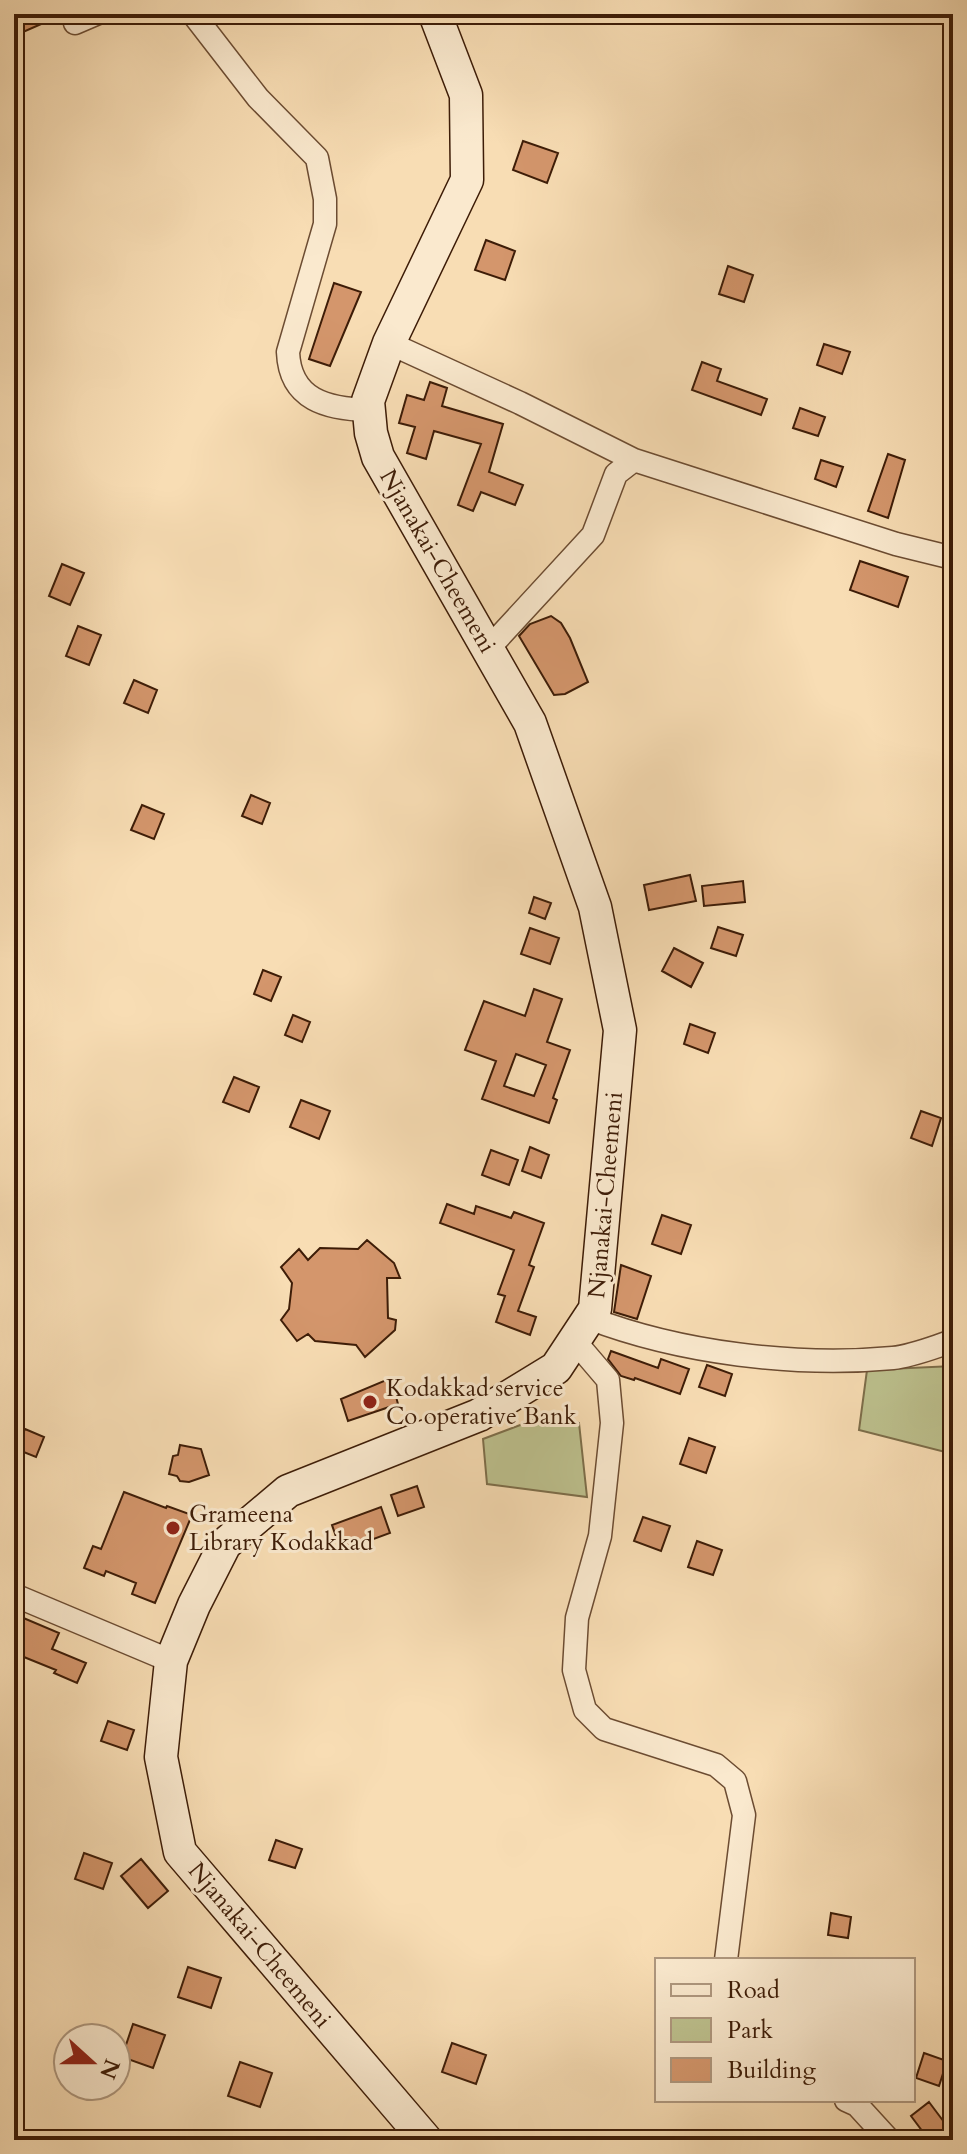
<svg xmlns="http://www.w3.org/2000/svg" width="967" height="2154" font-family="Cardo,serif">
<style>
.green{fill:#bdc18e;stroke:#7d6e4a;stroke-width:2}
.building{fill:#d4966c;stroke:#3d1c07;stroke-width:2;fill-rule:evenodd}
.lines{fill:none;stroke-linecap:round;stroke-linejoin:round}
.minor-casing{stroke:#6c4c32;stroke-width:25}
.secondary-casing{stroke:#3d1c07;stroke-width:35}
.minor{stroke:#fae9ce;stroke-width:22}
.secondary{stroke:#fae9ce;stroke-width:32}
.poi-dot{fill:#8f2418;stroke:#fae9ce;stroke-width:3}
.labels{text-anchor:middle;stroke-width:6;stroke-linejoin:round;paint-order:stroke}
.street-label{font-size:24px;fill:#3d1c07;stroke:#fae9ce}
.poi-label{font-size:24px;fill:#3d1c07;stroke:#fae9ce;text-anchor:start}
</style>
<rect width="100%" height="100%" fill="#f8ddb4"/>
<filter id="stains"><feTurbulence type="fractalNoise" baseFrequency=".0025" numOctaves="4"/><feColorMatrix values="0 0 0 0 .2 0 0 0 0 .09 0 0 0 0 .02 0 0 0 .5 -.17"/></filter>
<radialGradient id="worn" r=".72"><stop offset=".6" stop-color="#630" stop-opacity="0"/><stop offset="1" stop-color="#630" stop-opacity=".3"/></radialGradient>
<path class="green" d="M 953,1366 L 953,1454 L 859,1430 L 867,1370 Z
M 552,1413 L 579,1423 L 587,1497 L 487,1484 L 483,1439 Z"/>
<path class="building" d="M 14,14 L 64,14 L 14,36 Z
M 523,141 L 558,153 L 547,183 L 513,170 Z
M 486,240 L 515,251 L 505,280 L 475,270 Z
M 728,266 L 753,275 L 744,302 L 719,294 Z
M 334,283 L 361,292 L 330,366 L 309,359 Z
M 824,344 L 850,352 L 842,374 L 817,365 Z
M 702,362 L 721,369 L 717,381 L 767,399 L 761,415 L 692,390 Z
M 430,382 L 447,388 L 442,406 L 503,424 L 489,472 L 523,485 L 515,505 L 481,492 L 473,511 L 458,505 L 481,444 L 434,431 L 426,459 L 407,453 L 415,427 L 399,423 L 407,395 L 424,400 Z
M 800,408 L 825,417 L 818,436 L 793,428 Z
M 888,454 L 905,460 L 888,518 L 868,511 Z
M 821,460 L 843,467 L 836,487 L 815,479 Z
M 860,561 L 908,577 L 898,607 L 850,590 Z
M 62,564 L 84,573 L 70,605 L 49,596 Z
M 551,616 L 561,623 L 570,638 L 588,682 L 565,694 L 554,695 L 519,636 L 530,624 Z
M 78,626 L 101,635 L 89,665 L 66,656 Z
M 134,680 L 157,690 L 148,713 L 124,703 Z
M 251,795 L 270,803 L 262,824 L 242,816 Z
M 142,805 L 164,814 L 154,839 L 131,830 Z
M 690,875 L 696,901 L 649,910 L 644,885 Z
M 743,881 L 745,902 L 704,906 L 702,886 Z
M 534,897 L 551,903 L 545,919 L 529,913 Z
M 718,927 L 743,935 L 736,956 L 711,948 Z
M 530,928 L 559,938 L 550,964 L 521,954 Z
M 674,948 L 703,963 L 691,987 L 662,971 Z
M 263,970 L 281,977 L 271,1001 L 254,994 Z
M 534,989 L 562,999 L 547,1042 L 570,1050 L 553,1098 L 557,1100 L 549,1123 L 482,1099 L 496,1061 L 465,1050 L 484,1001 L 525,1016 ZM 516,1054 L 546,1065 L 534,1096 L 504,1086 Z
M 293,1015 L 310,1022 L 302,1042 L 285,1035 Z
M 690,1024 L 715,1033 L 708,1053 L 684,1044 Z
M 234,1077 L 259,1087 L 249,1112 L 223,1102 Z
M 301,1100 L 330,1111 L 319,1139 L 290,1127 Z
M 921,1111 L 941,1118 L 932,1146 L 911,1138 Z
M 530,1147 L 549,1155 L 541,1178 L 522,1171 Z
M 491,1150 L 518,1160 L 509,1185 L 482,1175 Z
M 447,1204 L 474,1214 L 476,1206 L 511,1218 L 514,1212 L 544,1223 L 529,1265 L 534,1267 L 518,1311 L 536,1317 L 530,1335 L 496,1322 L 505,1296 L 498,1294 L 514,1250 L 440,1223 Z
M 662,1215 L 691,1225 L 681,1254 L 652,1244 Z
M 367,1240 L 394,1263 L 400,1278 L 387,1278 L 388,1318 L 396,1320 L 395,1330 L 365,1357 L 356,1345 L 315,1341 L 308,1334 L 297,1341 L 281,1320 L 289,1309 L 292,1283 L 281,1267 L 299,1249 L 308,1260 L 320,1248 L 358,1249 Z
M 621,1265 L 651,1276 L 637,1319 L 614,1312 Z
M 611,1351 L 658,1368 L 661,1359 L 689,1369 L 680,1394 L 635,1378 L 634,1380 L 621,1376 L 608,1359 Z
M 707,1365 L 732,1374 L 725,1396 L 699,1387 Z
M 391,1378 L 398,1404 L 348,1421 L 341,1399 Z
M 25,1429 L 44,1437 L 36,1457 L 16,1449 Z
M 689,1438 L 715,1447 L 706,1473 L 680,1464 Z
M 180,1445 L 201,1449 L 209,1475 L 189,1482 L 180,1481 L 177,1476 L 169,1474 L 173,1456 L 178,1455 Z
M 417,1486 L 424,1507 L 398,1516 L 391,1495 Z
M 124,1492 L 166,1508 L 167,1506 L 192,1515 L 155,1603 L 132,1594 L 136,1583 L 106,1571 L 104,1576 L 84,1568 L 93,1546 L 101,1549 Z
M 381,1507 L 390,1533 L 341,1551 L 332,1525 Z
M 643,1517 L 670,1526 L 661,1551 L 634,1541 Z
M 697,1541 L 722,1550 L 713,1575 L 688,1567 Z
M 14,1614 L 59,1633 L 52,1649 L 86,1663 L 77,1683 L 54,1673 L 56,1670 L 14,1653 Z
M 108,1721 L 134,1730 L 127,1750 L 101,1741 Z
M 276,1840 L 302,1849 L 295,1868 L 269,1860 Z
M 84,1853 L 112,1863 L 103,1889 L 75,1879 Z
M 141,1859 L 168,1891 L 148,1908 L 121,1876 Z
M 831,1913 L 851,1917 L 848,1938 L 828,1935 Z
M 188,1967 L 221,1978 L 211,2008 L 178,1997 Z
M 133,2024 L 165,2035 L 153,2068 L 122,2057 Z
M 452,2043 L 486,2055 L 476,2084 L 442,2072 Z
M 924,2053 L 947,2061 L 939,2086 L 916,2078 Z
M 240,2062 L 272,2073 L 260,2107 L 228,2096 Z
M 929,2102 L 953,2134 L 953,2140 L 929,2140 L 911,2116 Z"/>
<g class="lines">
<defs>
<path id="minor" d="M 193,14 L 258,98 L 317,158 L 325,199 L 325,224 L 288,352 C 290,400 327,409 369,410
M 75,23 L 96,14
M 389,343 L 520,403 L 634,460
M 489,648 L 593,535 L 616,474 L 634,460 L 896,544 L 953,558
M 589,1318 C 680,1353 796,1367 893,1358 C 913,1356 934,1347 953,1341
M 573,1339 L 608,1380 L 612,1423 L 600,1536 L 577,1618 L 574,1670 L 585,1710 L 604,1729 L 716,1765 L 735,1781 L 744,1815 L 726,1960
M 14,1595 L 171,1661
M 846,2100 L 857,2105 L 889,2140"/>
<path id="secondary" d="M 426,2140 L 180,1852 L 161,1757 L 171,1661 L 194,1605 L 225,1544 L 288,1491 L 479,1415 L 556,1368 L 595,1309 L 620,1030 L 595,907 L 530,723 L 378,457 L 371,433 L 368,401 L 389,343 L 467,180 L 466,95 L 435,14"/>
</defs>
<use href="#minor" class="minor-casing"/>
<use href="#secondary" class="secondary-casing"/>
<use href="#minor" class="minor"/>
<use href="#secondary" class="secondary"/>
</g>
<g class="poi-dot">
<circle cx="370" cy="1402" r="8"/>
<circle cx="173" cy="1528" r="8"/>
</g>
<g class="labels">
<g class="street-label">
<text transform="translate(438 561) rotate(60)" y="8">Njanakai-Cheemeni</text>
<text transform="translate(605 1195) rotate(-85)" y="8">Njanakai-Cheemeni</text>
<text transform="translate(260 1945) rotate(50)" y="8">Njanakai-Cheemeni</text>
</g>
<g class="poi-label">
<text x="386" y="1396">Kodakkad service<tspan x="386" dy="28">Co operative Bank</tspan></text>
<text x="189" y="1522">Grameena<tspan x="189" dy="28">Library Kodakkad</tspan></text>
</g>
</g>
<rect width="967" height="2154" fill="none" stroke="#f8ddb4" stroke-width="48"/>
<rect x="16" y="16" width="935" height="2122" fill="none" stroke="#3d1c07" stroke-width="4"/>
<rect x="24" y="24" width="919" height="2106" fill="none" stroke="#3d1c07" stroke-width="2"/>
<rect x="655" y="1958" width="260" height="144" fill="#fae9ce" stroke="#ae977e" stroke-width="2"/>
<rect x="671" y="1984" width="40" height="12" fill="#fae9ce" stroke="#ae977e" stroke-width="2"/>
<text x="727" y="1998" font-size="24" fill="#3d1c07">Road</text>
<rect x="671" y="2018" width="40" height="24" fill="#bdc18e" stroke="#ae977e" stroke-width="2"/>
<text x="727" y="2038" font-size="24" fill="#3d1c07">Park</text>
<rect x="671" y="2058" width="40" height="24" fill="#d4966c" stroke="#ae977e" stroke-width="2"/>
<text x="727" y="2078" font-size="24" fill="#3d1c07">Building</text>
<g transform="translate(92 2062) rotate(111)"><circle r="38" fill="#fae9ce" stroke="#ae977e" stroke-width="2"/>
<path d="M0-6L14 30L0 20L-14 30Z" fill="#8f2418"/>
<text y="-12" font-size="22" font-weight="bold" text-anchor="middle" fill="#3d1c07">N</text>
</g>
<rect width="100%" height="100%" filter="url(#stains)"/>
<rect width="100%" height="100%" fill="url(#worn)"/>
</svg>
